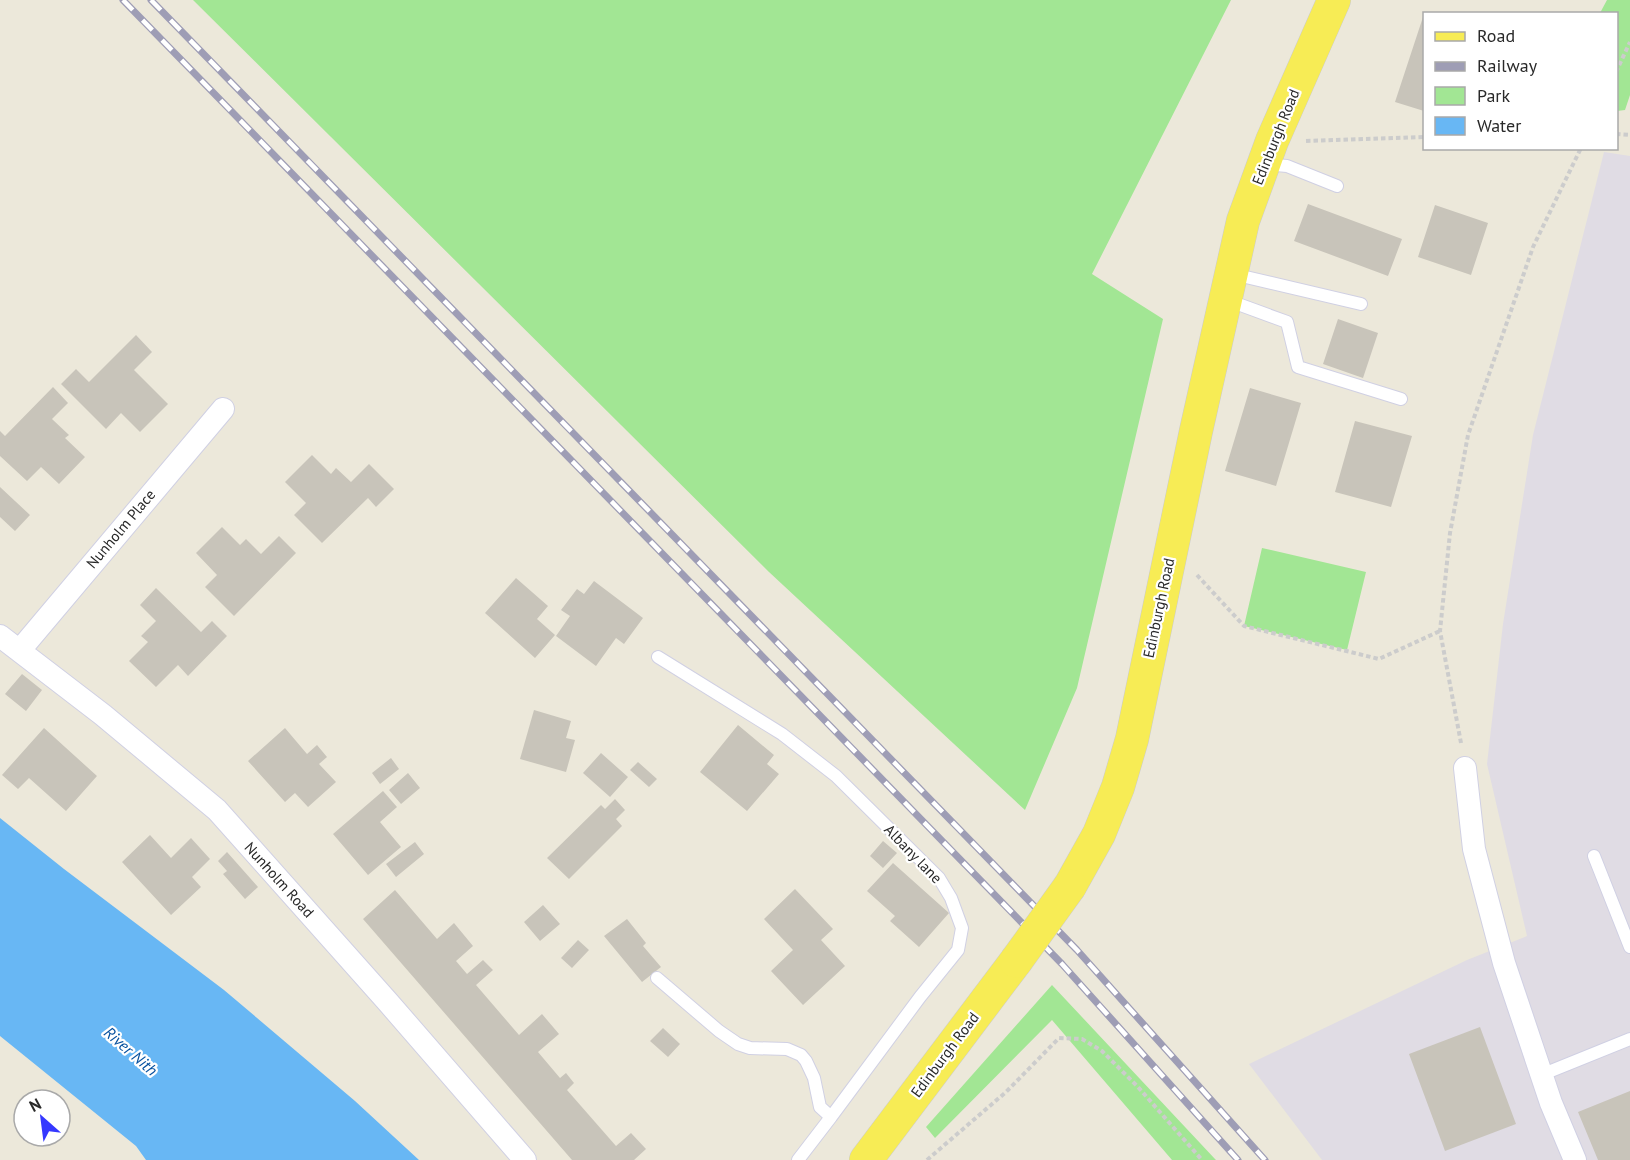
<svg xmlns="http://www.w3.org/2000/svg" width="1630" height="1160" font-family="'PT Sans',sans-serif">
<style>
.industrial{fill:#e0dce4}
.green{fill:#a2e694}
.water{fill:#68b7f4}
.building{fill:#c8c4ba}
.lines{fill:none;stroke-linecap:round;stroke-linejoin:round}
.lane-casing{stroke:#d0d0e3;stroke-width:14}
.street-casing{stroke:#d0d0e3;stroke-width:24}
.primary-casing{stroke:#ccc;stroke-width:34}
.path{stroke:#ccc;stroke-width:4;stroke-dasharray:4.5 3;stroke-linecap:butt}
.lane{stroke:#fff;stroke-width:12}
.street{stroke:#fff;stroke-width:22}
.primary{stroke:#f7ec55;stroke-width:33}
.rail-casing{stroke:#9e9db5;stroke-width:7}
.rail{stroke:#fff;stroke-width:4.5;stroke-dasharray:14;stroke-linecap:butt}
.primary-bridge-casing{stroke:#ccc;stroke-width:34;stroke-linecap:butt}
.primary-bridge{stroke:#f7ec55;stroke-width:33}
.labels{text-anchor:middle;stroke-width:4.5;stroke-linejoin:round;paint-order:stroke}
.street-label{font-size:15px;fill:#292929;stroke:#fff}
.water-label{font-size:16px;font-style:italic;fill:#07519f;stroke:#fff}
</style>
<rect width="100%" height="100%" fill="#ece8da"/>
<path class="industrial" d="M 1604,152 L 1630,156 L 1630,1160 L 1322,1160 L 1249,1064 L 1467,960 L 1527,936 L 1487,764 L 1503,624 L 1533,435 Z"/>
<path class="green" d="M 193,0 L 1231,0 L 1092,274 L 1163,319 L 1077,688 L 1025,810 L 769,572 Z
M 1607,0 L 1630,0 L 1630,95 L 1625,110 L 1617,111 L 1616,14 L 1600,13 Z
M 1262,548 L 1366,572 L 1347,650 L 1244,626 Z
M 1052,985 L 1215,1159 L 1216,1160 L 1172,1160 L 1052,1020 L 935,1138 L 926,1127 Z"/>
<path class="water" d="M 0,818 L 64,869 L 224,990 L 355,1101 L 419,1160 L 146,1160 L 136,1146 L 0,1036 Z"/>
<path class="building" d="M 1423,17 L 1424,17 L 1424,111 L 1395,102 Z
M 1308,204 L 1402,239 L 1388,276 L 1294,241 Z
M 1435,205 L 1488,223 L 1471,275 L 1418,257 Z
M 1338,319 L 1378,333 L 1363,378 L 1323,364 Z
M 136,335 L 152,352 L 134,370 L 168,404 L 140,432 L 121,413 L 106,429 L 61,384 L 76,369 L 89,382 Z
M 53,387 L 68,403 L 52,419 L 69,435 L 65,438 L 85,457 L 59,484 L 41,467 L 27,481 L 0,456 L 0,431 L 5,436 Z
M 1250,388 L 1301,403 L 1276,486 L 1225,471 Z
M 1355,421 L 1412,436 L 1391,507 L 1335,492 Z
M 312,455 L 331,474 L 336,468 L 351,482 L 369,464 L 394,489 L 376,507 L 368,498 L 322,543 L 294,515 L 306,503 L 285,482 Z
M 0,487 L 30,515 L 15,531 L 0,517 Z
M 222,527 L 240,545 L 246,539 L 261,554 L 279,536 L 296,553 L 234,616 L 205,587 L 217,575 L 196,553 Z
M 516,578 L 548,606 L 537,619 L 555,635 L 535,658 L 485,613 Z
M 594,581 L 643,618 L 624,644 L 616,638 L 596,666 L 556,636 L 570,616 L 561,610 L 577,589 L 584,594 Z
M 156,588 L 201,632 L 212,621 L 227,636 L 188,676 L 178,665 L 156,687 L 129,661 L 148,642 L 141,636 L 156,621 L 140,605 Z
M 22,674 L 42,690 L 26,711 L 5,694 Z
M 534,710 L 571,721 L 566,738 L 575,740 L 566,772 L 520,759 Z
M 738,725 L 774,755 L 767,764 L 779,774 L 747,811 L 700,772 Z
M 44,728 L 97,776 L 66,811 L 29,778 L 18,789 L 2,775 Z
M 285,728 L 307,754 L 317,745 L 327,757 L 319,764 L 336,782 L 308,807 L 295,793 L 285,802 L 248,761 Z
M 601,753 L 628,777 L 610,797 L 583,773 Z
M 391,758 L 399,769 L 380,784 L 372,773 Z
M 638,762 L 657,779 L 649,787 L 630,770 Z
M 408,773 L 420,788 L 401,804 L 389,790 Z
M 383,791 L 397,807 L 380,822 L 401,847 L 368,875 L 333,834 Z
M 615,799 L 625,810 L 616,819 L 622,826 L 569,879 L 547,858 L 601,805 L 605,809 Z
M 150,835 L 171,858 L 191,838 L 210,859 L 192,877 L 201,887 L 171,915 L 122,862 Z
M 883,841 L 897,853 L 883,868 L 870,856 Z
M 415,842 L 424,854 L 396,877 L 386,864 Z
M 227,852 L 258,887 L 245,899 L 223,874 L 227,871 L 218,861 Z
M 893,863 L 949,913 L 919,947 L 890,921 L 895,916 L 867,891 Z
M 795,889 L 833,929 L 821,940 L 845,966 L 803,1005 L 771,971 L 793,950 L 764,919 Z
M 395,890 L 437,939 L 454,923 L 473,946 L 456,961 L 467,974 L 483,960 L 493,970 L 476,985 L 519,1035 L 542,1014 L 559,1034 L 538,1052 L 560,1078 L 566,1073 L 574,1083 L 567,1090 L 616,1146 L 631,1133 L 646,1149 L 634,1160 L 572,1160 L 363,919 Z
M 543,905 L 560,924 L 540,941 L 524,922 Z
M 627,919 L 646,943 L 643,946 L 661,967 L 642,982 L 604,936 Z
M 578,940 L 589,950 L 572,968 L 561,958 Z
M 1480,1027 L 1516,1124 L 1445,1151 L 1409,1054 Z
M 663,1028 L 680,1044 L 668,1057 L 650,1041 Z
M 1630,1091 L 1630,1160 L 1598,1160 L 1578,1112 Z"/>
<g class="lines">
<defs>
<path id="lane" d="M 1265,164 L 1287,166 L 1337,186
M 1233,274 L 1361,304
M 1227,300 L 1287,322 L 1298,367 L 1401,399
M 658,657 L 782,734 L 836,776 L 939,878 L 951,898 L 962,928 L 958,950 L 920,997 L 831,1117
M 1594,856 L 1630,947
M 657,978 L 719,1031 L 738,1044 L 750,1048 L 787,1049 L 801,1055 L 806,1061 L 814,1078 L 820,1107 L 831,1117 L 798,1160
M 1541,1075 L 1630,1039"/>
<path id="street" d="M 0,636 L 103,715 L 217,810 L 387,1001 L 525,1160
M 20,650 L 223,409
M 1465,768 L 1474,849 L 1504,963 L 1551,1103 L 1575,1160"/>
<path id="primary" d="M 1070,886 L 1099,834 L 1118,787 L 1132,739 L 1196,431 L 1243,221 L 1272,141 L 1334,0
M 866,1160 L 1016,961"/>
</defs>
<use href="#lane" class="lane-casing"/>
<use href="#street" class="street-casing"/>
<use href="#primary" class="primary-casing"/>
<path class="path" d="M 1616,72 L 1630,42
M 1616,134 L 1630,135
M 1306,141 L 1424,137
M 1197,575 L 1244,626 L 1379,659 L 1440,631
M 1461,743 L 1440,631 L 1450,533 L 1468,435 L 1533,247 L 1581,148
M 927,1160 L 1006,1092 L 1059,1038 L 1082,1039 L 1102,1051 L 1138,1087 L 1202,1160"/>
<use href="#lane" class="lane"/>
<use href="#street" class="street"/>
<use href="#primary" class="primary"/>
<defs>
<path id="rail" d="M 123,0 L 1062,964 L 1238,1160
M 151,0 L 1077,950 L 1265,1160"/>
</defs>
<use href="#rail" class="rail-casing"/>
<use href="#rail" class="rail"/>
<defs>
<path id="primary-bridge" d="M 1016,961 L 1070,886"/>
</defs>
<use href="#primary-bridge" class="primary-bridge-casing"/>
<use href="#primary-bridge" class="primary-bridge"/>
</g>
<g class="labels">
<g class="street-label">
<text transform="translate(1276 137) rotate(-68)" y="5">Edinburgh Road</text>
<text transform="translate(121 529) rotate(-50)" y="5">Nunholm Place</text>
<text transform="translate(1159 608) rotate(-78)" y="5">Edinburgh Road</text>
<text transform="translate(913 854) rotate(46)" y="5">Albany lane</text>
<text transform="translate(279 880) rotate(48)" y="5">Nunholm Road</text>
<text transform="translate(945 1055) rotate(-53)" y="5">Edinburgh Road</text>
</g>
<g class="water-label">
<text transform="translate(131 1051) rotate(41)" y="6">River Nith</text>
</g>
</g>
<rect x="1423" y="12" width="195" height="138" fill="#ffffff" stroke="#a9a9a9" stroke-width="1.5"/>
<rect x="1435" y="32" width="30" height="9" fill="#f7ec55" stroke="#a9a9a9" stroke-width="1.5"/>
<text x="1477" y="42" font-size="18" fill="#292929">Road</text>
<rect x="1435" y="62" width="30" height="9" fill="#9e9db5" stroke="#a9a9a9" stroke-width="1.5"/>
<text x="1477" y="72" font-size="18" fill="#292929">Railway</text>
<rect x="1435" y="87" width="30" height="18" fill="#a2e694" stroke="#a9a9a9" stroke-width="1.5"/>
<text x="1477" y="102" font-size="18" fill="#292929">Park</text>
<rect x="1435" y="117" width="30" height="18" fill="#68b7f4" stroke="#a9a9a9" stroke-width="1.5"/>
<text x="1477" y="132" font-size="18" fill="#292929">Water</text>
<g transform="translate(42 1118) rotate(332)"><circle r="28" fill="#ffffff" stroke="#a9a9a9" stroke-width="1.5"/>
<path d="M0-4.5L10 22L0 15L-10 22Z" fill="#3538ff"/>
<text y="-9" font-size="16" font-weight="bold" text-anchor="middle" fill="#292929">N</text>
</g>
</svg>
